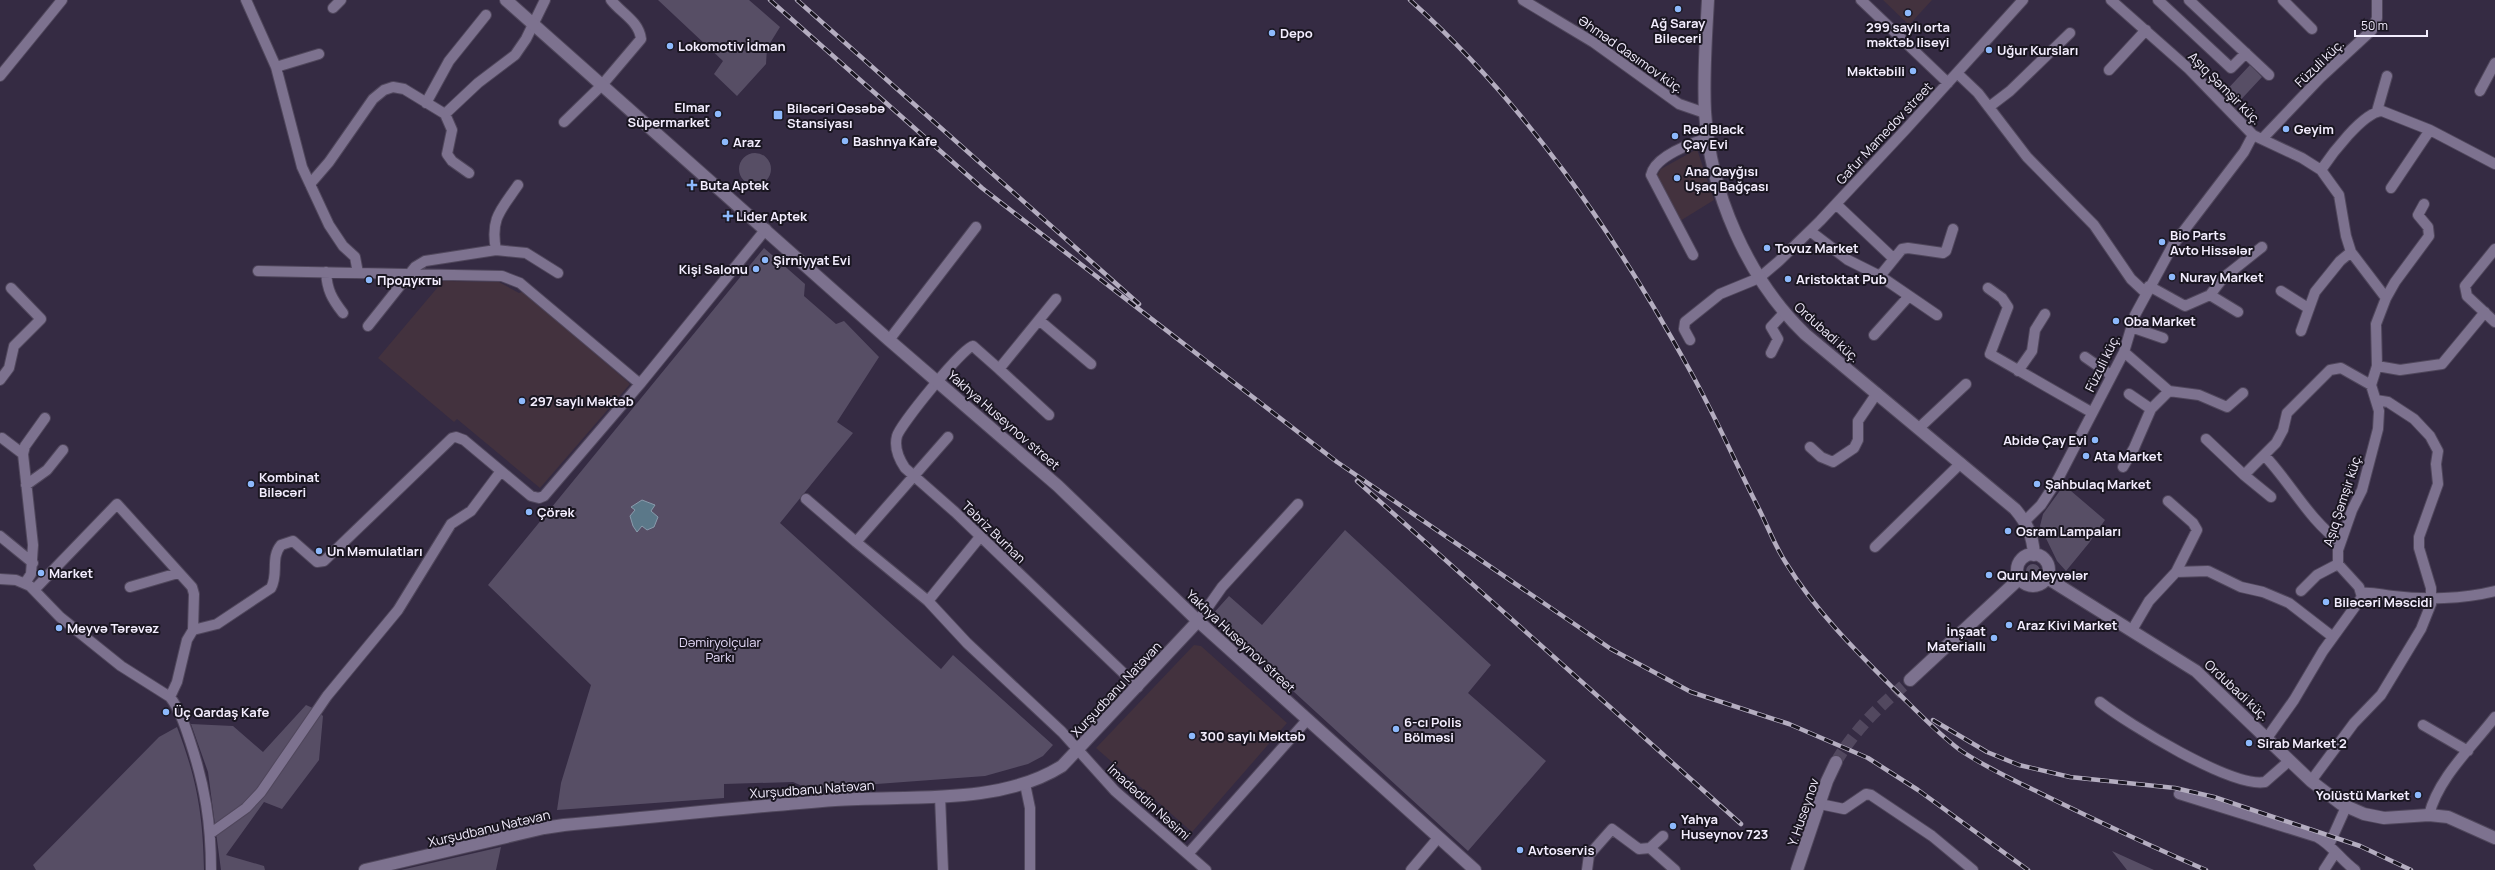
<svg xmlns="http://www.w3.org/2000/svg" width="2495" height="870" font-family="Manrope,sans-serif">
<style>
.education{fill:#43323e}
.green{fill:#574e65}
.water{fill:#5b7889;stroke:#899bac}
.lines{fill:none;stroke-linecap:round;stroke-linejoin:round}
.secondary-tunnel{stroke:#52485f;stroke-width:12;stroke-dasharray:12 6;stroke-linecap:butt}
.street-casing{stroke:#50475c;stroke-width:12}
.secondary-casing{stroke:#50475c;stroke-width:14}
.street{stroke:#7d728f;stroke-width:10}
.secondary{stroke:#7d728f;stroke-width:12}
.rail-casing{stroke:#b4adc0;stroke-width:4.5}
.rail{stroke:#1a1621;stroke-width:3;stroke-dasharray:9;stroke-linecap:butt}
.poi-dot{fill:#8db9fc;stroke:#1a1621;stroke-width:1.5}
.labels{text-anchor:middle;stroke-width:4;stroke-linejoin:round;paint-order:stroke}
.poi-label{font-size:13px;font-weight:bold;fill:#f3edfe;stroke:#1a1621;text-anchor:start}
.street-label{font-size:13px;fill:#f3edfe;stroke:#1a1621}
.park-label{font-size:13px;fill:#e6dbfa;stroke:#1a1621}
</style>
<rect width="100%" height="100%" fill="#352b43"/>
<path class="education" d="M 1883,0 L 1932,0 L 1909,25 Z
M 1697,149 L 1714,200 L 1680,221 L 1657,176 L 1661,169 Z
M 443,281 L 499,282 L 519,293 L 524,291 L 630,384 L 540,488 L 457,419 L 454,422 L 378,358 Z
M 1194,645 L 1201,646 L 1287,723 L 1192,832 L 1096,748 Z"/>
<path class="green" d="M 658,0 L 749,0 L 780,27 L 767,48 L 766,64 L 737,96 L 714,74 L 723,61 Z
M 2250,65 L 2262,77 L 2235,106 L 2222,95 Z
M739 169a16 16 0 1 1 32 0a16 16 0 1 1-32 0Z
M 764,248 L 805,284 L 804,296 L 836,324 L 844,321 L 879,357 L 837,422 L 853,433 L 780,523 L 941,669 L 953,655 L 1053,745 L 1043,756 L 1028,764 L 985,776 L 809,789 L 793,782 L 724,784 L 724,798 L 557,810 L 561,783 L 591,685 L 488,585 Z
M 2064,485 L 2105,520 L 2089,543 L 2066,571 L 2057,561 L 2040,526 L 2043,514 Z
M 1345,530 L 1491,665 L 1468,693 L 1546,761 L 1468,851 L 1211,616 L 1229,596 L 1262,625 Z
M2026 571a7 7 0 1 1 14 0a7 7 0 1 1-14 0Z
M 306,705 L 315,709 L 323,716 L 319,760 L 282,809 L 264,802 L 226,855 L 264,866 L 265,870 L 221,870 L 208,772 L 191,724 L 233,726 L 263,752 Z
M 177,727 C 197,779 203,815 204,870 L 36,870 L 33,865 L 159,737 Z
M 501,847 L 496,870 L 401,870 Z
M 2112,851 L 2154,870 L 2127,870 Z"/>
<path class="water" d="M 642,500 L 655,505 L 651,511 L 658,517 L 654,527 L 647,530 L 642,526 L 637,532 L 633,526 L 630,516 L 635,510 L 631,507 Z"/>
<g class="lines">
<path class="secondary-tunnel" d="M 1836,762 C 1855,729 1881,705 1910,680"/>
<defs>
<path id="street" d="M 246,0 L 276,67 L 302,167 L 329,225 L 343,246 L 355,257 L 358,273
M 1523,0 L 1593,42 L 1679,104 L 1705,113
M 1861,0 L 1948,83
M 2111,0 L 2189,69 L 2253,135 L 2302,158 L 2321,170 L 2339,195 L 2346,236 L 2351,252 L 2386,298 L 2376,324 L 2377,366 L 2371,385 L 2379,411 L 2378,429 L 2362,490 L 2352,510 L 2338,550 L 2338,564 L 2359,587 L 2362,597 L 2323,651 L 2294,700 L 2267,738
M 2158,0 L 2231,68 L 2246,53
M 2189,0 L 2269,75
M 2283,0 L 2312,29
M 333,8 L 341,0
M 276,67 L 319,54
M 2109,70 L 2146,30
M 1957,73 L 1978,93 L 2027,157 L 2094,225 L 2131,279 L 2146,293
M 0,76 L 62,0
M 2480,91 L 2495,63
M 426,103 L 449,61 L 486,15
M 1989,107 L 2010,91 L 2070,33
M 2377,111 L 2387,76
M 445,114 L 452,130 L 447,154 L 452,161 L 469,173
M 564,122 L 602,85 L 641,39 C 639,21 621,13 611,0
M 2263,138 L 2320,78 L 2372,30 L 2377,18 L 2377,0
M 2321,170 C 2331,155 2363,112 2382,111 L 2430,130 L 2495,164
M 310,184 L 329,162 L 373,99 L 384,90 L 393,87 L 404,89 L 445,114 L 478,83 L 515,55 L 526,39 L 545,0
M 2391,188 L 2430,130
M 1836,204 L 1894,259
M 1810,231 L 1848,260 L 1880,276 L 1937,315
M 2495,249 L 2465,286 L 2467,296 L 2495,322
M 496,250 C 490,218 501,210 518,185
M 1693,255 L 1651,175 C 1655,156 1692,143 1708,138
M 258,271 L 502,276 L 520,283 L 640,384
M 326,272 C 327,290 332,299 343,313
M 1880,276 L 1902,249 L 1908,248 L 1943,253 L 1946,251 L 1953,229
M 2149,286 L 2185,306 L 2210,295 L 2223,278 L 2262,247
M 1988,288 L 2002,298 L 2008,307 L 1990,354 L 2091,412
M 2281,291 L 2308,308
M 2210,295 L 2238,312
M 2386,298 L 2395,282 L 2429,236 L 2428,227 L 2418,215 L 2424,204
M 1056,299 L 999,369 L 973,346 C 963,347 900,425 897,436 C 894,447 899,459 905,468 L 955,512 L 1138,687
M 1039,320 L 1091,364
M 368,326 L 415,267 L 425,261 L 496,250 L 526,253 L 558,273
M 2131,327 L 2163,338
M 2301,331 L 2315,292 L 2340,261 L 2351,252
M 1874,335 L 1909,296
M 889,340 L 976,227
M 1690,340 L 1684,329 L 1685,322 L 1720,294 L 1759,278 L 1779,261 L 1820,221 L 1906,129 L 2023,0
M 2124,352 L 2169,391
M 1771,353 L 1778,339 L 1771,327 L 1784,313
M 2085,357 L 2111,375
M 2377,366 L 2400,370 L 2442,364 L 2485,312
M 999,369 L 1049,415
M 2018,371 L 2032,351 L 2035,330 L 2045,314
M 0,380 L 9,368 L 14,346 L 41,319 L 11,288
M 2129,394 L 2151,409
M 1919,428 L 1966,384
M 948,437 L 856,542 L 928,601 L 967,643 L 1062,732 L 1115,791 L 1206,870
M 2,438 L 23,454
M 2206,439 L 2244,475 L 2271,497
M 1810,447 L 1821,457 L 1833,462 L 1854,448 L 1858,440 L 1858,421 L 1877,393
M 2264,455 C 2290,482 2309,520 2340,542
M 2123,467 L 2134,448 L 2151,409 L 2169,391 L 2199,395 L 2227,407 L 2243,393
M 2244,475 L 2276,443 L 2283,430 L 2287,413 L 2330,370 L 2341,368 L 2371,385
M 26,485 L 47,470 L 63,450
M 806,499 L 856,542
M 2025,521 L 2041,505 L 2058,479 L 2124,352 L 2135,315 L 2173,245 L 2244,152 L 2253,135
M 0,536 L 33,563
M 1875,547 L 1961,463
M 2176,572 L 2208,571 L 2241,587 L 2263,592 L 2289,603 L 2333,637
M 0,579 L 16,580 L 30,586 L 60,617 L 121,666 L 170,697 C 180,710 185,726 190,741 C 205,786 211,823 211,870
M 25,583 L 31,574 L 33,545 L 23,454 L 25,446 L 45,418
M 130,587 L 178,573
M 34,590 L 117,504 L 192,587 L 194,594 L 193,630
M 2301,591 L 2317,575 L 2338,564
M 2362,593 C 2374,592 2382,595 2393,596 C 2425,600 2463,599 2495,591
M 928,601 L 980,537
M 1198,621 L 1222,587 L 1298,504
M 2132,630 L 2149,601 L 2176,572 L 2197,530 L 2193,523 L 2168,501
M 170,697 L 177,682 L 187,640 L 193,630 L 217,624 L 271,588 C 279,574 270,558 281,545 L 293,541 L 317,562 L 324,561 L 452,438 L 456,437 L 464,440 L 531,496 L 539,498 L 544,496 L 640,384 L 766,229
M 2100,702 C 2128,724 2232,788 2265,782 L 2289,761
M 2423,725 L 2468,751
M 2311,781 L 2354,723 L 2381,695 L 2421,629 L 2431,604 L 2431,588 L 2419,548 L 2419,537 L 2438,484 L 2436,464 L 2438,451 L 2430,436 L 2414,419 L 2388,402 L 2376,400
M 1025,784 L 1030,808 L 1030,870
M 2179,794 L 2317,837 C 2332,845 2341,860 2355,870
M 940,796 L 943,870
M 1820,804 L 1844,809 L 1866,794 L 1871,795 L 1932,836 L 1973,870
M 2429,815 C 2438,778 2472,747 2495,717
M 211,833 L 246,808 L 261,792 L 327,696 L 398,610 L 451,524 L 471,511 L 501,471
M 2329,845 L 2346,807
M 1650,848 L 1675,870
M 1188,854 L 1307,720
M 1411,870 L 1438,838
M 1587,870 L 1589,855 L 1612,829 L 1639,849 L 1650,848 L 1663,836
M 2324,870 L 2335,853"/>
<path id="secondary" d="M 506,0 L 889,340 L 1058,486 L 1198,621 L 1475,870
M 1708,0 C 1706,37 1703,75 1705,112 C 1710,192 1747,278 1805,334 L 2015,509 C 2027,523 2033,536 2034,555
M2017 570a16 16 0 1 1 32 0a16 16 0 1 1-32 0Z
M 2047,578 L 2196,671 L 2311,781 L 2341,804 L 2364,814 L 2384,818 L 2429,815 L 2448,817 L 2495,838
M 1910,680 L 2019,579
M 365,870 L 544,828 L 564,825 C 654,817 745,807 835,800 C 907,795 999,806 1062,766 L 1198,621
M 1797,870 L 1827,781 L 1836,762"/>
</defs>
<use href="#street" class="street-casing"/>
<use href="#secondary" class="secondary-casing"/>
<use href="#street" class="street"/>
<use href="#secondary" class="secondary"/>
<defs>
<path id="rail" d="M 770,0 L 982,188 L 1337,462 L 1611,649 L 1691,692 L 1789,724 L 1868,758 L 1918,790 L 2028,870
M 797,0 L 1139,304
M 1410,0 C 1525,103 1614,233 1688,367 C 1714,413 1735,462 1759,509 C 1768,527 1775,546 1786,563 C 1815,610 1854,649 1893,688 C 1915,709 1936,732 1960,750 C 1985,767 2013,780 2040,793 C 2095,820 2150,846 2206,870
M 1357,481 L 1741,824
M 1933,720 L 1987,752 L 2019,765 L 2070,777 L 2175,788 L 2214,797 L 2360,846 L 2411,870"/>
</defs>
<use href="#rail" class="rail-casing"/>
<use href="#rail" class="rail"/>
</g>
<g class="poi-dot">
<circle cx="1678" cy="9" r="4"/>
<circle cx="1908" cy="13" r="4"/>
<circle cx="1272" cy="33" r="4"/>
<circle cx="670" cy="46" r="4"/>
<circle cx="1989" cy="50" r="4"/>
<circle cx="1913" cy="71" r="4"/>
<circle cx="718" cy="114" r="4"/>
<rect x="773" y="110" width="10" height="10" rx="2"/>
<circle cx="2286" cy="129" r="4"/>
<circle cx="1675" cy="136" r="4"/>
<circle cx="845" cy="141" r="4"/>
<circle cx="725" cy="142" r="4"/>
<circle cx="1677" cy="178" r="4"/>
<path d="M690 179h4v4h4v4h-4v4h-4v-4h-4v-4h4z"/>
<path d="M726 210h4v4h4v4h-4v4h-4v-4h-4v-4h4z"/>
<circle cx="2162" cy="242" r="4"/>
<circle cx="1767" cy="248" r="4"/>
<circle cx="765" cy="260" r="4"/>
<circle cx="756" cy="269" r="4"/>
<circle cx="2172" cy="277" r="4"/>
<circle cx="1788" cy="279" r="4"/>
<circle cx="369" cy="280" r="4"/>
<circle cx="2116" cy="321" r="4"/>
<circle cx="522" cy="401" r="4"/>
<circle cx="2095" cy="440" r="4"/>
<circle cx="2086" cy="456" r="4"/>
<circle cx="251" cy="484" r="4"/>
<circle cx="2037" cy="484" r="4"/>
<circle cx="529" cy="512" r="4"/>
<circle cx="2008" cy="531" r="4"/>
<circle cx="319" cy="551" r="4"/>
<circle cx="41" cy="573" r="4"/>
<circle cx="1989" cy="575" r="4"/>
<circle cx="2326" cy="602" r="4"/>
<circle cx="2009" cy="625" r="4"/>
<circle cx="59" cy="628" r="4"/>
<circle cx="1994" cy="638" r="4"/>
<circle cx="166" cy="712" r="4"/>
<circle cx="1396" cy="729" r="4"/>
<circle cx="1192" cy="736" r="4"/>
<circle cx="2249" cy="743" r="4"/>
<circle cx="2418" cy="795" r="4"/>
<circle cx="1673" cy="826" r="4"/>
<circle cx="1520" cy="850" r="4"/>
</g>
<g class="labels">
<g class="poi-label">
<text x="1678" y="28" text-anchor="middle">Ağ Saray<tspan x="1678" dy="15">Bileceri</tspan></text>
<text x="1908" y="32" text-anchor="middle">299 saylı orta<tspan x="1908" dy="15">məktəb liseyi</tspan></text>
<text x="1280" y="38">Depo</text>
<text x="678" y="51">Lokomotiv İdman</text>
<text x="1997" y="55">Uğur Kursları</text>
<text x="1905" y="76" text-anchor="end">Məktəbili</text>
<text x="710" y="112" text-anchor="end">Elmar<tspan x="710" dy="15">Süpermarket</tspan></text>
<text x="787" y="113">Biləcəri Qəsəbə<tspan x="787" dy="15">Stansiyası</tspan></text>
<text x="1683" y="134">Red Black<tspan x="1683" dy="15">Çay Evi</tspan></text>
<text x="2294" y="134">Geyim</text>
<text x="853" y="146">Bashnya Kafe</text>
<text x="733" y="147">Araz</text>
<text x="1685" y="176">Ana Qayğısı<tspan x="1685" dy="15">Uşaq Bağçası</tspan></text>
<text x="700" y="190">Buta Aptek</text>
<text x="736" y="221">Lider Aptek</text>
<text x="2170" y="240">Bio Parts<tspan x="2170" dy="15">Avto Hissələr</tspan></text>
<text x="1775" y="253">Tovuz Market</text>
<text x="773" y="265">Şirniyyat Evi</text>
<text x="748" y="274" text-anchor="end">Kişi Salonu</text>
<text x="2180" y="282">Nuray Market</text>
<text x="1796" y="284">Aristoktat Pub</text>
<text x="377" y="285">Продукты</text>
<text x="2124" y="326">Oba Market</text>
<text x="530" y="406">297 saylı Məktəb</text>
<text x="2087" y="445" text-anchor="end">Abidə Çay Evi</text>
<text x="2094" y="461">Ata Market</text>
<text x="259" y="482">Kombinat<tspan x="259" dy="15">Biləcəri</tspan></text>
<text x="2045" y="489">Şahbulaq Market</text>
<text x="537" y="517">Çörək</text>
<text x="2016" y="536">Osram Lampaları</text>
<text x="327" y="556">Un Məmulatları</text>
<text x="49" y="578">Market</text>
<text x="1997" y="580">Quru Meyvələr</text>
<text x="2334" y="607">Biləcəri Məscidi</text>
<text x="2017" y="630">Araz Kivi Market</text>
<text x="67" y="633">Meyvə Tərəvəz</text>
<text x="1986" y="636" text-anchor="end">İnşaat<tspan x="1986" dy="15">Materiallı</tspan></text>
<text x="174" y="717">Üç Qardaş Kafe</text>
<text x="1404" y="727">6-cı Polis<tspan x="1404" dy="15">Bölməsi</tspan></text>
<text x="1200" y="741">300 saylı Məktəb</text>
<text x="2257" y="748">Sirab Market 2</text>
<text x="2410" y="800" text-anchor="end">Yolüstü Market</text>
<text x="1681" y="824">Yahya<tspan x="1681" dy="15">Huseynov 723</tspan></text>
<text x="1528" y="855">Avtoservis</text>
</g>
<g class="street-label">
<text transform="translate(1631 54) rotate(35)" y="5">Əhməd Qasımov küç.</text>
<text transform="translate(2319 63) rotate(-44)" y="5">Füzuli küç.</text>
<text transform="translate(2225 88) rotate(45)" y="5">Aşıq Şəmşir küç.</text>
<text transform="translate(1884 133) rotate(-47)" y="5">Gafur Mamedov street</text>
<text transform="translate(1827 332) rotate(42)" y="5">Ordubadi küç.</text>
<text transform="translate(2102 363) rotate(-64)" y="5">Füzuli küç.</text>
<text transform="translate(1004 420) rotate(41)" y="5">Yakhya Huseynov street</text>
<text transform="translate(2342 500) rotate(-72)" y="5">Aşıq Şəmşir küç.</text>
<text transform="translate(994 532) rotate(44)" y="5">Təbriz Burhan</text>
<text transform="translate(1241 641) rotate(43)" y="5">Yakhya Huseynov street</text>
<text transform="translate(1116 689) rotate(-47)" y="5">Xurşudbanu Natəvan</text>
<text transform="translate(2237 690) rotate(43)" y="5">Ordubadi küç.</text>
<text transform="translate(812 789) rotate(-4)" y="5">Xurşudbanu Natəvan</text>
<text transform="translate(1149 802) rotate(42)" y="5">İmadəddin Nəsimi</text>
<text transform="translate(1803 812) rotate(-71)" y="5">Y. Huseynov</text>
<text transform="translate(489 828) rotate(-13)" y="5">Xurşudbanu Natəvan</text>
</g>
<g class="park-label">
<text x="720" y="647">Dəmiryolçular<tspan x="720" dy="15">Parkı</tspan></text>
</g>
</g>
<path d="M2355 30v6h72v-6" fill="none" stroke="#f3edfe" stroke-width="2"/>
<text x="2361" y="30" font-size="12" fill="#f3edfe" stroke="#1a1621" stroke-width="3" paint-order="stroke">50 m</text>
</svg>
